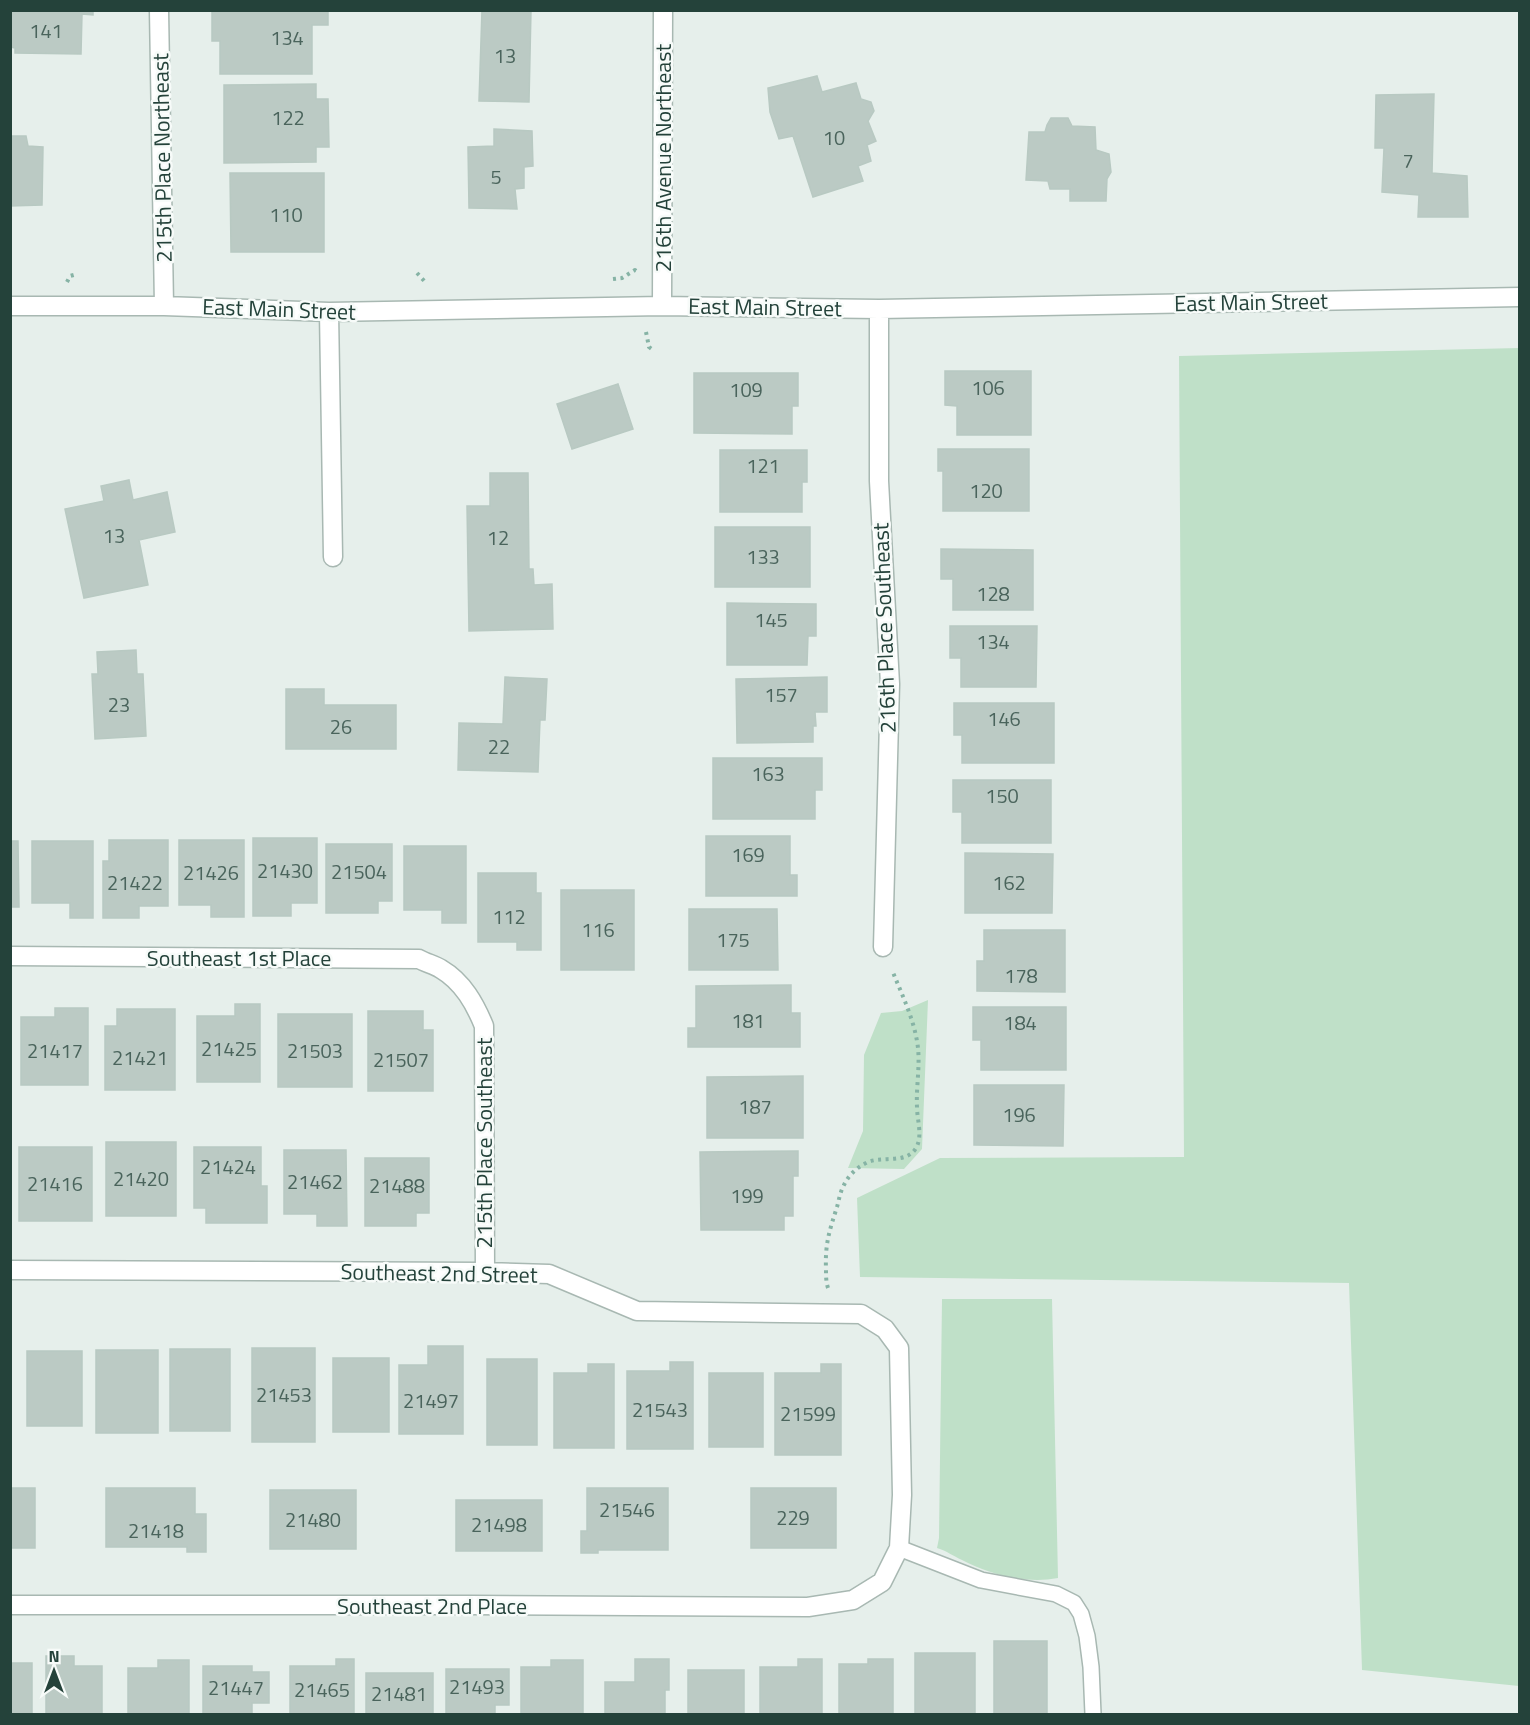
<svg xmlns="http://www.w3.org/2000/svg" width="1530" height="1725" font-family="'Titillium Web',sans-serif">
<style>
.green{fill:#bfe0c8}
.building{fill:#bbcac4;stroke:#b8c9c2;stroke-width:1.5}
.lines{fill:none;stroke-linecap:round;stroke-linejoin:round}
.lane-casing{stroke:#a8b8b2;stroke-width:18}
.street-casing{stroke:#a8b8b2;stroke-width:21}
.path{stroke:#86b3a5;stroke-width:4;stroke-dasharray:3 4.5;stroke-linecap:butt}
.lane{stroke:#fff;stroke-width:15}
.street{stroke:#fff;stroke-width:18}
.labels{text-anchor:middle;stroke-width:5;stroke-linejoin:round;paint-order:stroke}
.number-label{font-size:20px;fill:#4a645c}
.street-label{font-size:22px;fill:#24423a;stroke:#f7fbf9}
</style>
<rect width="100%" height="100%" fill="#e6efeb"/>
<path class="green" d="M 1519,348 L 1520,348 L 1519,1686 L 1362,1670 L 1349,1283 L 860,1277 L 857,1198 L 940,1158 L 1184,1157 L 1179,356 Z
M 928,1000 L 922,1149 L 904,1169 L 848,1168 L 863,1131 L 864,1055 L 881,1013 L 902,1011 Z
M 942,1299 L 1052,1299 L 1058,1578 C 1026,1584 991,1575 962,1560 C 953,1556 947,1551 937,1548 L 939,1538 Z"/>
<path class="building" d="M 10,10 L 93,10 L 93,15 L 82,14 L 81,54 L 15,53 L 15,48 L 10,47 Z
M 212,10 L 328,10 L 328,25 L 312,25 L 312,74 L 220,74 L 220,41 L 212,41 Z
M 482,10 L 531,10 L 529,102 L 479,101 Z
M 817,76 L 822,92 L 856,83 L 861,99 L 871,102 L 874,111 L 868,121 L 876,141 L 867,145 L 871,161 L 858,166 L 863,181 L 813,197 L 793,136 L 779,139 L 770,112 L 768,88 Z
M 316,84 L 316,99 L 328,99 L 329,147 L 316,147 L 316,162 L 224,163 L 224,85 Z
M 1434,94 L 1432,173 L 1467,176 L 1468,217 L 1418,217 L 1419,195 L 1382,192 L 1384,148 L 1375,148 L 1376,95 Z
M 1051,118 L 1068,118 L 1072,126 L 1095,127 L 1096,150 L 1109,154 L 1111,172 L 1107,179 L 1106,201 L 1070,201 L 1070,189 L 1050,189 L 1048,181 L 1026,180 L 1029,132 L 1045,132 L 1047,125 Z
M 494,129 L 532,131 L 533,166 L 524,167 L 524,188 L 515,189 L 517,209 L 469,208 L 468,147 L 494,146 Z
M 10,136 L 26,136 L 28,146 L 43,147 L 42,205 L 10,206 Z
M 230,173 L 324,173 L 324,252 L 231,252 Z
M 945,371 L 1031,371 L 1031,435 L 957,435 L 957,406 L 945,405 Z
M 694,373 L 798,373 L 798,406 L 792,406 L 792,434 L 694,433 Z
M 618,384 L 633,429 L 572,449 L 557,404 Z
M 938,449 L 1029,449 L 1029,511 L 943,511 L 943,471 L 938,471 Z
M 720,450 L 807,450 L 807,482 L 802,482 L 802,512 L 720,512 Z
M 490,473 L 528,473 L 529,569 L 533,569 L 534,585 L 552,584 L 553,629 L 469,631 L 467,506 L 490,506 Z
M 129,480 L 133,500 L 167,492 L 175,532 L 139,540 L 148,585 L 84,598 L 65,509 L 104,501 L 101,486 Z
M 715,527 L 810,527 L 810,587 L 715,587 Z
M 941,549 L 1033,550 L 1033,610 L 953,610 L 953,579 L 941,579 Z
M 727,603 L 816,604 L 816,636 L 808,636 L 807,665 L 727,665 Z
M 950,626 L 1037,626 L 1036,687 L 961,687 L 961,658 L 950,658 Z
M 136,650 L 137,674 L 143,674 L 146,736 L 95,739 L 92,674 L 98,674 L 97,652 Z
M 505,677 L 547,679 L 545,720 L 540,720 L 538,772 L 458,770 L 459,723 L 503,724 Z
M 827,677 L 827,712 L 815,712 L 816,726 L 813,726 L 813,742 L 737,743 L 736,679 Z
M 286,689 L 324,689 L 324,705 L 396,705 L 396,749 L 286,749 Z
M 954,703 L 1054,703 L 1054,763 L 962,763 L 962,735 L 954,735 Z
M 713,758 L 822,758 L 822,790 L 815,790 L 815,819 L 713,819 Z
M 953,780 L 1051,780 L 1051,843 L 962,843 L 962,812 L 953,812 Z
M 706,836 L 790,836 L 790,875 L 797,875 L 797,896 L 706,896 Z
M 253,838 L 317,838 L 317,903 L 291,903 L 291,916 L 253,916 Z
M 109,840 L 168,840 L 168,906 L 139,906 L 139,918 L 103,918 L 103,861 L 109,861 Z
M 179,840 L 244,840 L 244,917 L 211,917 L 211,905 L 179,905 Z
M 10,841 L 18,841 L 19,907 L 10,907 Z
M 32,841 L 93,841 L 93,918 L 70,918 L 70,903 L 32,903 Z
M 326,844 L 392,844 L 392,901 L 378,901 L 378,913 L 326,913 Z
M 404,846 L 466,846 L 466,923 L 442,923 L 442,910 L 404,910 Z
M 965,853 L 1053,854 L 1052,913 L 965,913 Z
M 478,873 L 536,873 L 536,893 L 541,893 L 541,950 L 517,950 L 517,942 L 478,942 Z
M 561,890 L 634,890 L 634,970 L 561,970 Z
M 689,909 L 777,909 L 778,970 L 689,970 Z
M 984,930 L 1065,930 L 1065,992 L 977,991 L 977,961 L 984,961 Z
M 791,985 L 791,1013 L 800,1013 L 800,1047 L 688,1047 L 688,1028 L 696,1028 L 696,986 Z
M 235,1004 L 260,1004 L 260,1082 L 197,1082 L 197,1016 L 235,1016 Z
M 973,1007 L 1066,1007 L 1066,1070 L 981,1070 L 981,1040 L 973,1040 Z
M 55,1008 L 88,1008 L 88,1085 L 21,1085 L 21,1017 L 55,1017 Z
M 117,1009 L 175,1009 L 175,1090 L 105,1090 L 105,1026 L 117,1026 Z
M 368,1011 L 423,1011 L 423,1030 L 433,1030 L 433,1091 L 368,1091 Z
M 278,1014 L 352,1014 L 352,1087 L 278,1087 Z
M 803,1076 L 803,1138 L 707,1138 L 707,1077 Z
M 974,1085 L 1064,1085 L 1063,1146 L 974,1145 Z
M 106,1142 L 176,1142 L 176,1216 L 106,1216 Z
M 19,1147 L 92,1147 L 92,1221 L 19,1221 Z
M 194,1147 L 261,1147 L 261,1186 L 267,1186 L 267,1223 L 206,1223 L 206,1208 L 194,1208 Z
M 284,1150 L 346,1150 L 347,1226 L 317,1226 L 317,1214 L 284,1214 Z
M 798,1151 L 798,1176 L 793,1176 L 793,1216 L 784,1216 L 784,1230 L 701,1230 L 700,1152 Z
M 365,1158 L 429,1158 L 429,1213 L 416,1213 L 416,1226 L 365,1226 Z
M 428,1346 L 463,1346 L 463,1434 L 399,1434 L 399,1365 L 428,1365 Z
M 252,1348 L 315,1348 L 315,1442 L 252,1442 Z
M 170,1349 L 230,1349 L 230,1431 L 170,1431 Z
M 96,1350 L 158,1350 L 158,1433 L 96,1433 Z
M 27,1351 L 82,1351 L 82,1426 L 27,1426 Z
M 333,1358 L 389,1358 L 389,1432 L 333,1432 Z
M 487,1359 L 537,1359 L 537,1445 L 487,1445 Z
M 670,1362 L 693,1362 L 693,1449 L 627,1449 L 627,1371 L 670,1371 Z
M 588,1364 L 614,1364 L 614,1448 L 554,1448 L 554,1373 L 588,1373 Z
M 821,1364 L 841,1364 L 841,1455 L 775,1455 L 775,1373 L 821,1373 Z
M 709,1373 L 763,1373 L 763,1447 L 709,1447 Z
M 10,1488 L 35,1488 L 35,1548 L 10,1548 Z
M 106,1488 L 195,1488 L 195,1514 L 206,1514 L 206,1552 L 187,1552 L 187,1547 L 106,1547 Z
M 587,1488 L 668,1488 L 668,1550 L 598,1550 L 598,1553 L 581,1553 L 581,1531 L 587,1531 Z
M 751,1488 L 836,1488 L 836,1548 L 751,1548 Z
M 270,1490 L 356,1490 L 356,1549 L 270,1549 Z
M 456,1500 L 542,1500 L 542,1551 L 456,1551 Z
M 994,1641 L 1047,1641 L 1047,1714 L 994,1714 Z
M 915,1653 L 975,1653 L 975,1714 L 915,1714 Z
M 46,1656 L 74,1656 L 74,1666 L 102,1666 L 102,1714 L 46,1714 Z
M 336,1659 L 354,1659 L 354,1714 L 290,1714 L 290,1666 L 336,1666 Z
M 635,1659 L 669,1659 L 669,1690 L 665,1690 L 665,1714 L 605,1714 L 605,1682 L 635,1682 Z
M 798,1659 L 822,1659 L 822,1714 L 760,1714 L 760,1667 L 798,1667 Z
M 868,1659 L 893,1659 L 893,1714 L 839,1714 L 839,1664 L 868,1664 Z
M 158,1660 L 189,1660 L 189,1714 L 128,1714 L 128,1668 L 158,1668 Z
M 551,1660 L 583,1660 L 583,1714 L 521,1714 L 521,1667 L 551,1667 Z
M 10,1663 L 32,1663 L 32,1714 L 10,1714 Z
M 203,1666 L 252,1666 L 252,1672 L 269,1672 L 269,1703 L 252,1703 L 252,1714 L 203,1714 Z
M 446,1669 L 509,1669 L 509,1705 L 495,1705 L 495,1714 L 446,1714 Z
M 688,1670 L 744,1670 L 744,1714 L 688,1714 Z
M 366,1673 L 433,1673 L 433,1714 L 366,1714 Z"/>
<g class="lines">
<defs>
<path id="lane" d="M 899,1548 L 981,1580 L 1056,1594 L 1074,1603 L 1081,1614 L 1087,1636 L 1091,1667 L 1093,1714"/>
<path id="street" d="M 159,10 L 164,306
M 10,306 L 164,306 L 329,312 L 662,306 L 879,309 L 1520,297
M 662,306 L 663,10
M 879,309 L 879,481 L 890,684 L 883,947
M 329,312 L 333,557
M 10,956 L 419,959 C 426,963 435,965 441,969 C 463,982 475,1004 484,1026 L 485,1272
M 10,1270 L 485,1272 L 549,1274 L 637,1311 L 861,1314 L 885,1329 L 899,1348 L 902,1495 L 899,1548 L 882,1582 L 853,1600 L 808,1607 L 469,1605 L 10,1605"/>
</defs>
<use href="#lane" class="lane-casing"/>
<use href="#street" class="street-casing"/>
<path class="path" d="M 417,273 L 427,284
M 613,279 L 622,278 L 635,270 L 636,271
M 67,282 L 70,276 L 77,274
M 646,332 L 649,347 L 653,350
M 828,1288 C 826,1282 826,1276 826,1270 C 825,1244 829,1232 837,1207 C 839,1200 840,1192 844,1185 C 848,1176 856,1168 866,1163 C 881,1155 906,1165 916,1148 C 923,1136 917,1120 917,1107 C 916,1087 920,1068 918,1048 C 915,1021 902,995 892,970"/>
<use href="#lane" class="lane"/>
<use href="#street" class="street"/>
</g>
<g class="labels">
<g class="number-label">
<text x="46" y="38">141</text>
<text x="287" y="45">134</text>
<text x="505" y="63">13</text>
<text x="288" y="125">122</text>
<text x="834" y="145">10</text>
<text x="1408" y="168">7</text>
<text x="496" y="184">5</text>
<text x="286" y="222">110</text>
<text x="988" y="395">106</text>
<text x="746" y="397">109</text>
<text x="763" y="473">121</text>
<text x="986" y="498">120</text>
<text x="114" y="543">13</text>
<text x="498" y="545">12</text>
<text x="763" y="564">133</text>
<text x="993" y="601">128</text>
<text x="771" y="627">145</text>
<text x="993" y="649">134</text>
<text x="781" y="702">157</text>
<text x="119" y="712">23</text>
<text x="1004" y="726">146</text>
<text x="341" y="734">26</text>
<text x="499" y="754">22</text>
<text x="768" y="781">163</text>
<text x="1002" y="803">150</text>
<text x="748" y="862">169</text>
<text x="285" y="878">21430</text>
<text x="359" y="879">21504</text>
<text x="211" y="880">21426</text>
<text x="135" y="890">21422</text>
<text x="1009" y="890">162</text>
<text x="509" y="924">112</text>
<text x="598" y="937">116</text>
<text x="733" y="947">175</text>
<text x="1021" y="983">178</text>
<text x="748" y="1028">181</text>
<text x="1020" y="1030">184</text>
<text x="229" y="1056">21425</text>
<text x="55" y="1058">21417</text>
<text x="315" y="1058">21503</text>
<text x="140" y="1065">21421</text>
<text x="401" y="1067">21507</text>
<text x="755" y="1114">187</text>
<text x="1019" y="1122">196</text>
<text x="228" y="1174">21424</text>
<text x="141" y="1186">21420</text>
<text x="315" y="1189">21462</text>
<text x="55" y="1191">21416</text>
<text x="397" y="1193">21488</text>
<text x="747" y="1203">199</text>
<text x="284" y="1402">21453</text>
<text x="431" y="1408">21497</text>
<text x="660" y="1417">21543</text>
<text x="808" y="1421">21599</text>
<text x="627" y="1517">21546</text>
<text x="793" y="1525">229</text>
<text x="313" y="1527">21480</text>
<text x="499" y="1532">21498</text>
<text x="156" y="1538">21418</text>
<text x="477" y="1694">21493</text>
<text x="236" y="1695">21447</text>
<text x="322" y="1697">21465</text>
<text x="399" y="1701">21481</text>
</g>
<g class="street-label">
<text transform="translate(162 158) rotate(-91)" y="8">215th Place Northeast</text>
<text transform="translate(663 158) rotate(-90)" y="8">216th Avenue Northeast</text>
<text transform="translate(1251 302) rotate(-1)" y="8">East Main Street</text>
<text transform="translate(765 307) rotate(1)" y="8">East Main Street</text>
<text transform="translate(279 309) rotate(2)" y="8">East Main Street</text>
<text transform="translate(884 628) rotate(-92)" y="8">216th Place Southeast</text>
<text x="239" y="966">Southeast 1st Place</text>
<text transform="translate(484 1143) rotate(-90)" y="8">215th Place Southeast</text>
<text transform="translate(439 1273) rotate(1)" y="8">Southeast 2nd Street</text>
<text x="432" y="1614">Southeast 2nd Place</text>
</g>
</g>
<rect width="1530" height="1725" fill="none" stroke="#24423a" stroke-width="24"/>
<g transform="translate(54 1671)" stroke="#f7fbf9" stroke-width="4.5" paint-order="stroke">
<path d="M0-4.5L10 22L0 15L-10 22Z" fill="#24423a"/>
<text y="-9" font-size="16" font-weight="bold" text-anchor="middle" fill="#24423a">N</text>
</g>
</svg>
